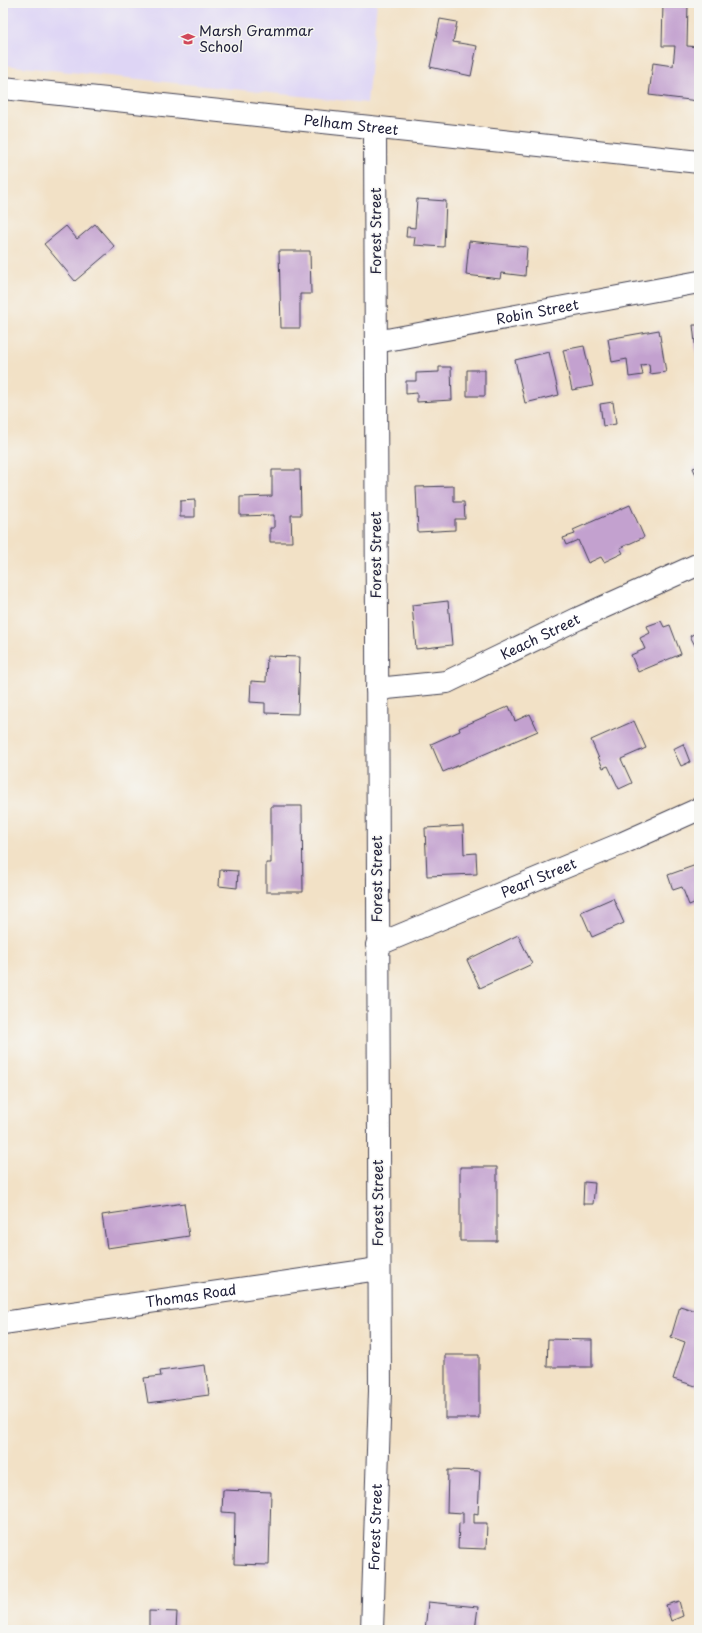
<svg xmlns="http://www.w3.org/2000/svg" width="702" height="1633" font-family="'Playpen Sans',sans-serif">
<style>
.built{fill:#ded5f5}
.building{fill:#c3a1cf}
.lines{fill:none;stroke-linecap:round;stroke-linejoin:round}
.street-casing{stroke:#413f50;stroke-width:24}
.secondary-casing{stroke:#413f50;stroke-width:24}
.street{stroke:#fff;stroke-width:22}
.secondary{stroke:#fff;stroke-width:22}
.labels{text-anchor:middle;stroke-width:3;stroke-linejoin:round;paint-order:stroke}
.poi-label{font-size:14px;fill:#22223b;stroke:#f6f6f2;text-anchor:start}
.street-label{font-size:14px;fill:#22223b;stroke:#f6f6f2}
</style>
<rect width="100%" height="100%" fill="#f6f6f2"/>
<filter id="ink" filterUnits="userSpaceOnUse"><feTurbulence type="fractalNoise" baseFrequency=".025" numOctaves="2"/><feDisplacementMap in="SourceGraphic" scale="8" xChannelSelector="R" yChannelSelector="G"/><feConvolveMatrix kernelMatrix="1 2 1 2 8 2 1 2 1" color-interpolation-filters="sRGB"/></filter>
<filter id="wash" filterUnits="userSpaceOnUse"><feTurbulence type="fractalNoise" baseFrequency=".012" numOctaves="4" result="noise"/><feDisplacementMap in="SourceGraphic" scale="16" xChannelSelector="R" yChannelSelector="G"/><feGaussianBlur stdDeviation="0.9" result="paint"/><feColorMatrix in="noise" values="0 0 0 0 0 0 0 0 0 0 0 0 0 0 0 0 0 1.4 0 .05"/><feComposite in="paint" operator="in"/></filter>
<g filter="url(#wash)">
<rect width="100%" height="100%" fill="#f2e1c6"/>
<path class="built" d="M 4,3 L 377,3 L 367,103 L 3,65 Z"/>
<g id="blocks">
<path class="building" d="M 663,3 L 688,3 L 687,46 L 699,47 L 697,68 L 699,68 L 698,101 L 649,95 L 653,63 L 673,66 L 675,46 L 662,46 Z
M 440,19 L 457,22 L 453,42 L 477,46 L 471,76 L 430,67 Z
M 417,199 L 446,201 L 444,247 L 414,245 L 415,237 L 406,237 L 407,227 L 415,228 Z
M 95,224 L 115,247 L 75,281 L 44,244 L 66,226 L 77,239 Z
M 469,241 L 527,247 L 525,276 L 501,273 L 500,279 L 466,275 Z
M 279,251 L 310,251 L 311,294 L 300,294 L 300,328 L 281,328 Z
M 693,325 L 699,325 L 699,370 L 698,370 Z
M 659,330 L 666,372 L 650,374 L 649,364 L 641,365 L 643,375 L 629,377 L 627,359 L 612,362 L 608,339 Z
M 584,346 L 593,386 L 572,390 L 563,350 Z
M 549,352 L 559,395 L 525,403 L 515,360 Z
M 439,367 L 451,367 L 452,400 L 417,402 L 417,393 L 406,394 L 406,381 L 416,381 L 416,373 L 439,372 Z
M 467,370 L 485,370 L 485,396 L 467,396 Z
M 613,402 L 616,424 L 603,426 L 600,404 Z
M 699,466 L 699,482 L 693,468 Z
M 272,470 L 300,470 L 301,515 L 291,515 L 292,542 L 270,542 L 270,528 L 274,528 L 274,515 L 240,516 L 240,497 L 272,496 Z
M 454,486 L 454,502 L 464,502 L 465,519 L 455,519 L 455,530 L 418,532 L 416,487 Z
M 195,500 L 195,517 L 180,517 L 180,501 Z
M 630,505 L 644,537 L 620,548 L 623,553 L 604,562 L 601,557 L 588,563 L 578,540 L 566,545 L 563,538 L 575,534 L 573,530 Z
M 448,601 L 452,645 L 416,649 L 412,605 Z
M 661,621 L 664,627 L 670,625 L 681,654 L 638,672 L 631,655 L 645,649 L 640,638 L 650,633 L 647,626 Z
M 699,631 L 699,653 L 690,636 Z
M 267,656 L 300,657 L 298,714 L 265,713 L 265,703 L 250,702 L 251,681 L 266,682 Z
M 509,706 L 515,721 L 530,714 L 538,731 L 443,772 L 431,744 L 460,731 L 459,728 Z
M 634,721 L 646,748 L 621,759 L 632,783 L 619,789 L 608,766 L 603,768 L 591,740 Z
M 683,744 L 690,762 L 681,766 L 673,749 Z
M 271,806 L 302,806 L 303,892 L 266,892 L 266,863 L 271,863 Z
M 463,826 L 464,854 L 476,853 L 477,874 L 427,876 L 425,828 Z
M 699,864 L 699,901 L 689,905 L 682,887 L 673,890 L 668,875 Z
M 220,870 L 238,871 L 237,888 L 219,886 Z
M 613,898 L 624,923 L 592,937 L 581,912 Z
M 518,935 L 532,964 L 480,988 L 467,960 Z
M 460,1167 L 497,1167 L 497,1241 L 460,1241 Z
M 584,1182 L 595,1183 L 593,1204 L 583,1204 Z
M 184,1203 L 189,1236 L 107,1248 L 102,1215 Z
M 680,1306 L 699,1312 L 699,1387 L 673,1379 L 685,1342 L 671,1337 Z
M 548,1339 L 592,1340 L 592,1367 L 547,1367 Z
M 445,1355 L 479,1355 L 479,1418 L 445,1418 Z
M 205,1365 L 209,1395 L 148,1403 L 144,1378 L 161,1376 L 160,1371 Z
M 448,1470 L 480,1471 L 478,1514 L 474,1513 L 474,1523 L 487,1523 L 486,1549 L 458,1548 L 459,1523 L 463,1524 L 463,1513 L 447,1512 Z
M 223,1490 L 271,1492 L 269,1565 L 234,1564 L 235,1513 L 222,1512 Z
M 679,1601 L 683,1616 L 671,1621 L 666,1605 Z
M 428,1602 L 478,1607 L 475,1630 L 425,1630 Z
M 149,1611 L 177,1612 L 176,1630 L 149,1630 Z"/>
</g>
</g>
<g filter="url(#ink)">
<use href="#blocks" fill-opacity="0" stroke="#413f50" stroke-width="1"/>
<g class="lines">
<defs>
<g id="street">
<path id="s1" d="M 376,342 L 699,282"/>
<path id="s2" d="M 377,689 L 447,682 L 577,619 L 699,564"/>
<path id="s3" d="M 377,945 L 623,843 L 699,809"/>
<path id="s4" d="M 3,1323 L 378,1269"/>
</g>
<g id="secondary">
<path id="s5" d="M 3,88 L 699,162"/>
<path id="s6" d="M 372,1630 L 380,1391 L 375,128"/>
</g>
</defs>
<use href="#street" class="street-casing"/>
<use href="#secondary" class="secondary-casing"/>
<use href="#street" class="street"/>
<use href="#secondary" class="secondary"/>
</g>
</g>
<defs>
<symbol id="school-bare" viewBox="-9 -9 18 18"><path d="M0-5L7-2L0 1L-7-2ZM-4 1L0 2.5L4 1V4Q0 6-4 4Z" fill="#d1495b" stroke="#f6f6f2" stroke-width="2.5" paint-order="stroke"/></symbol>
</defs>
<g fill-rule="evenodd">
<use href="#school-bare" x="178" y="29" width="20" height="20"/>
</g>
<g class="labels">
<g class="poi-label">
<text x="199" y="36">Marsh Grammar<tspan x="199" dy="16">School</tspan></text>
</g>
<g class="street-label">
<text dy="5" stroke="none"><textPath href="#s5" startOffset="350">Pelham Street</textPath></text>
<text transform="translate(376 231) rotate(-90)" y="5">Forest Street</text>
<text dy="5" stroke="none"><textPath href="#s1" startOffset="164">Robin Street</textPath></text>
<text transform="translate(376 555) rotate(-90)" y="5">Forest Street</text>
<text dy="5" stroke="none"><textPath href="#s2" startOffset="174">Keach Street</textPath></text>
<text dy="5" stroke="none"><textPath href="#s3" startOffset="175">Pearl Street</textPath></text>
<text transform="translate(377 879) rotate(-90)" y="5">Forest Street</text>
<text transform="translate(378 1203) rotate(-90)" y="5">Forest Street</text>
<text dy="5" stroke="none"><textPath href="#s4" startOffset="190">Thomas Road</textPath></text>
<text dy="5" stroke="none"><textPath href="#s6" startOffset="103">Forest Street</textPath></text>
</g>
</g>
<rect width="702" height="1633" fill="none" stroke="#f6f6f2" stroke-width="16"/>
</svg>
